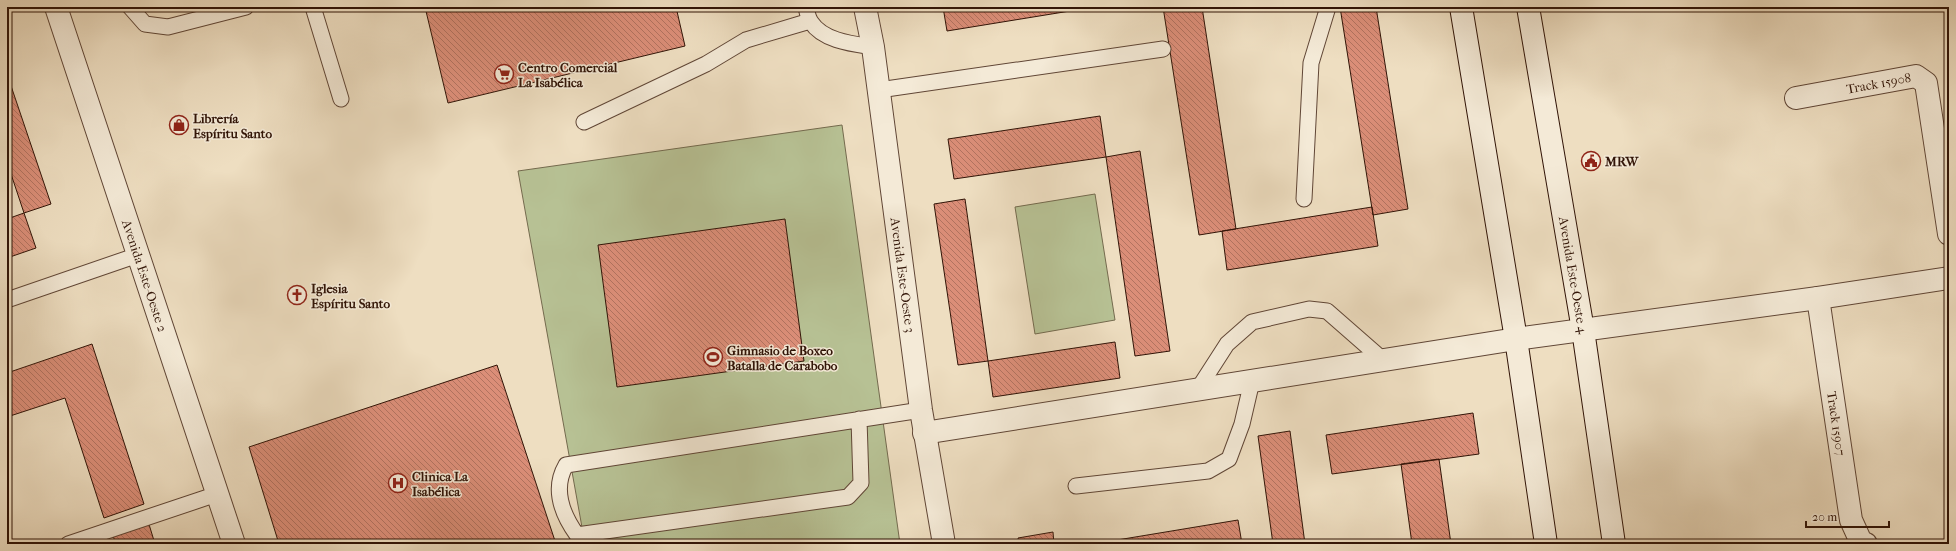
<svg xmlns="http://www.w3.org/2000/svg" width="1956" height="551" font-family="'IM FELL French Canon',serif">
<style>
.pitch{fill:#b7c194;stroke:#746a4e}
.building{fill:url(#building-back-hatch);stroke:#311407}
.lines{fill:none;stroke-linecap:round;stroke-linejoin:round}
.service-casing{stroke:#604636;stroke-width:17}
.minor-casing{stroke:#604636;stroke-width:24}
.secondary-casing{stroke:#311407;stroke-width:24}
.service{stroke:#f4ead7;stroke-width:15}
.minor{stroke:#f4ead7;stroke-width:22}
.secondary{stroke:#f4ead7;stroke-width:22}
.labels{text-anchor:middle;stroke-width:3;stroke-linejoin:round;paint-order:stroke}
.poi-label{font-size:13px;font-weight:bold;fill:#311407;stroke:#f4ead7;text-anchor:start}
.street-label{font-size:13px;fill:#311407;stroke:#f4ead7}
</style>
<defs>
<pattern id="building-back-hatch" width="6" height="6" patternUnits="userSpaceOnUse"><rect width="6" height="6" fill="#db8e78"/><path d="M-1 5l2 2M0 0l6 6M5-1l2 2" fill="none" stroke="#b27360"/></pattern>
</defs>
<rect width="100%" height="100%" fill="#eedec1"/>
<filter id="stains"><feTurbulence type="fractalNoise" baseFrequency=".005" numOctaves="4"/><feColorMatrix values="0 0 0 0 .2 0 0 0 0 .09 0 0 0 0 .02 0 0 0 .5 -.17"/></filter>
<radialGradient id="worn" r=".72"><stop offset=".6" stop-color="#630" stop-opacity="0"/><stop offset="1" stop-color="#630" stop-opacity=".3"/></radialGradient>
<path class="pitch" d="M 842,125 L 900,544 L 585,544 L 518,171 Z
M 1095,194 L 1115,320 L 1035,334 L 1015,207 Z"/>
<path class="building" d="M 425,7 L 676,7 L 685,46 L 448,103 Z
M 943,7 L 1070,7 L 1070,11 L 947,31 Z
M 1163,7 L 1202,7 L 1236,229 L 1199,235 Z
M 1340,7 L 1376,7 L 1408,209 L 1373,215 Z
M 7,74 L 51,204 L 24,213 L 7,162 Z
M 1100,116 L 1106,157 L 954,179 L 948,139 Z
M 1140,151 L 1170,351 L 1135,356 L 1106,157 Z
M 965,199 L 988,361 L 958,365 L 934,204 Z
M 1372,207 L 1378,246 L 1227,270 L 1222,231 Z
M 24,213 L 36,248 L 7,258 L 7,219 Z
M 785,219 L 804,361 L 617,387 L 598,245 Z
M 1115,342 L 1120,378 L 993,397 L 988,361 Z
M 92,344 L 144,504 L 104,518 L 65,398 L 7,417 L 7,373 Z
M 497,365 L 556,544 L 279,544 L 249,447 Z
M 1473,413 L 1479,454 L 1332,474 L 1326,435 Z
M 1290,431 L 1305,544 L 1273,544 L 1258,436 Z
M 1439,459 L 1451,544 L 1412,544 L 1401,464 Z
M 1238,520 L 1242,544 L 1093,544 Z
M 148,521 L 155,544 L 116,544 L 112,533 Z
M 1053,532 L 1054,544 L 1019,544 L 1018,538 Z"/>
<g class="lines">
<defs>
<path id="service" d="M 130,7 L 145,24 L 168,27 L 246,7
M 313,7 L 341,99
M 806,7 C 807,12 808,18 811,22 C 823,41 853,44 873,47
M 879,90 L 1163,49
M 584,122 L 706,64 L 746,40 L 810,21
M 1304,199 L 1311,63 L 1328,7
M 7,300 L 138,255
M 1198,389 L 1227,344 L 1252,322 L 1309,309 L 1327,311 L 1383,360
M 859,419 L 861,483 L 848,497 L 577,535 C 562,514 552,489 566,465 L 921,410
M 1076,486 L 1208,471 L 1229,459 L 1242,424 L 1252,381
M 68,544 L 217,494"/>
<g id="minor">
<path id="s1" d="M 56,7 L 234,544"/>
<path id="s2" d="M 865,7 L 873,47 L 921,410 L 944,544"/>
<path id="s3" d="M 1796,98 L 1916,76 L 1926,83 L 1949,234"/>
<path id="s4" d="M 1818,298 L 1851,520 L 1861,542 L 1866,544"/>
<path d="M 924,433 L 1516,339 L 1818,298 L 1949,278"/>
</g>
<g id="secondary">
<path d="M 1461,7 L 1516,339 L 1546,544"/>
<path id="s5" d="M 1528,7 L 1583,330 L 1614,544"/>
</g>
</defs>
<use href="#service" class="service-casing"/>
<use href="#minor" class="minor-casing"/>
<use href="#secondary" class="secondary-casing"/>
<use href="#service" class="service"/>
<use href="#minor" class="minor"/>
<use href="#secondary" class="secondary"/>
</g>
<defs>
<symbol id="supermarket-ring" viewBox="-11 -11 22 22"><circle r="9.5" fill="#f4ead7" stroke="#8f2418" stroke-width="1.5"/><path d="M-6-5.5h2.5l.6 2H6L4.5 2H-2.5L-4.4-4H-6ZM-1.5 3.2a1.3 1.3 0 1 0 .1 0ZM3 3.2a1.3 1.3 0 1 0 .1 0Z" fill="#8f2418"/></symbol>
<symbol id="shop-ring" viewBox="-11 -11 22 22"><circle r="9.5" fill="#f4ead7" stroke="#8f2418" stroke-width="1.5"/><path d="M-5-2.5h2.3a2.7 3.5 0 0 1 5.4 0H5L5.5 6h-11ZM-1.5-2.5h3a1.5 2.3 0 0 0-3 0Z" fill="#8f2418"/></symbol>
<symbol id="civic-ring" viewBox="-11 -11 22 22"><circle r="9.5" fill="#f4ead7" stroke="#8f2418" stroke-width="1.5"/><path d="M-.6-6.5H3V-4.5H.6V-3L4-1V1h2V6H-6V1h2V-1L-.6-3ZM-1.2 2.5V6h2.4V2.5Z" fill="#8f2418"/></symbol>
<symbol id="church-ring" viewBox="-11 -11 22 22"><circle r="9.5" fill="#f4ead7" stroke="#8f2418" stroke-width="1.5"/><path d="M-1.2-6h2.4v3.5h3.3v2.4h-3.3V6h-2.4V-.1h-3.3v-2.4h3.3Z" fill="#8f2418"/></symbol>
<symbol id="stadium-ring" viewBox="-11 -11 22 22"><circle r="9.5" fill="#f4ead7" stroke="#8f2418" stroke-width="1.5"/><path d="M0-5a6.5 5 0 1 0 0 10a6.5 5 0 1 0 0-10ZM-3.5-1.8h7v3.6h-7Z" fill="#8f2418"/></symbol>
<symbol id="hospital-ring" viewBox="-11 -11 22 22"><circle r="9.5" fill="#f4ead7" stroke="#8f2418" stroke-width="1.5"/><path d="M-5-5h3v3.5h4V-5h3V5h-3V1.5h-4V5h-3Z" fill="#8f2418"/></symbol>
</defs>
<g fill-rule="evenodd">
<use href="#supermarket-ring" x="493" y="63" width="22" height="22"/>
<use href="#shop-ring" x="168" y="114" width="22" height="22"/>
<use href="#civic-ring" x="1580" y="150" width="22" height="22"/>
<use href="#church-ring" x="286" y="284" width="22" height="22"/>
<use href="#stadium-ring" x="702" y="346" width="22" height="22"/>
<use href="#hospital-ring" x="387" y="472" width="22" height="22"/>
</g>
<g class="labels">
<g class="poi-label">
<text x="518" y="72">Centro Comercial<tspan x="518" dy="15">La Isabélica</tspan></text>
<text x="193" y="123">Librería<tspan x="193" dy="15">Espíritu Santo</tspan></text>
<text x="1605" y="166">MRW</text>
<text x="311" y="293">Iglesia<tspan x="311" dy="15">Espíritu Santo</tspan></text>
<text x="727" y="355">Gimnasio de Boxeo<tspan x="727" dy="15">Batalla de Carabobo</tspan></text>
<text x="412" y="481">Clinica La<tspan x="412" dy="15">Isabélica</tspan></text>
</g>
<g class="street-label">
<text dy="5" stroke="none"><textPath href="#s3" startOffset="84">Track 15908</textPath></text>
<text dy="5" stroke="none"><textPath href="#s1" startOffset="283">Avenida Este-Oeste 2</textPath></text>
<text dy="5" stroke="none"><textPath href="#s5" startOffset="272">Avenida Este-Oeste 4</textPath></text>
<text dy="5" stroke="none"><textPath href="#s2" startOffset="271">Avenida Este-Oeste 3</textPath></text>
<text dy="5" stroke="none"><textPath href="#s4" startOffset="127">Track 15907</textPath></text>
</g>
</g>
<rect width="1956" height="551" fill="none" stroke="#eedec1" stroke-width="24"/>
<rect x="8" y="8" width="1940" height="535" fill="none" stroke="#311407" stroke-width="2"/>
<rect x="12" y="12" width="1932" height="527" fill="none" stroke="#311407"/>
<path d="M1806 521v6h83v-6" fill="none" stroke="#311407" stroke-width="2"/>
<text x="1812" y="521" font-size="12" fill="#311407" stroke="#f4ead7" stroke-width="3" paint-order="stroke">20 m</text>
<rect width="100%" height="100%" filter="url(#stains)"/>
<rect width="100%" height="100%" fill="url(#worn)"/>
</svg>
